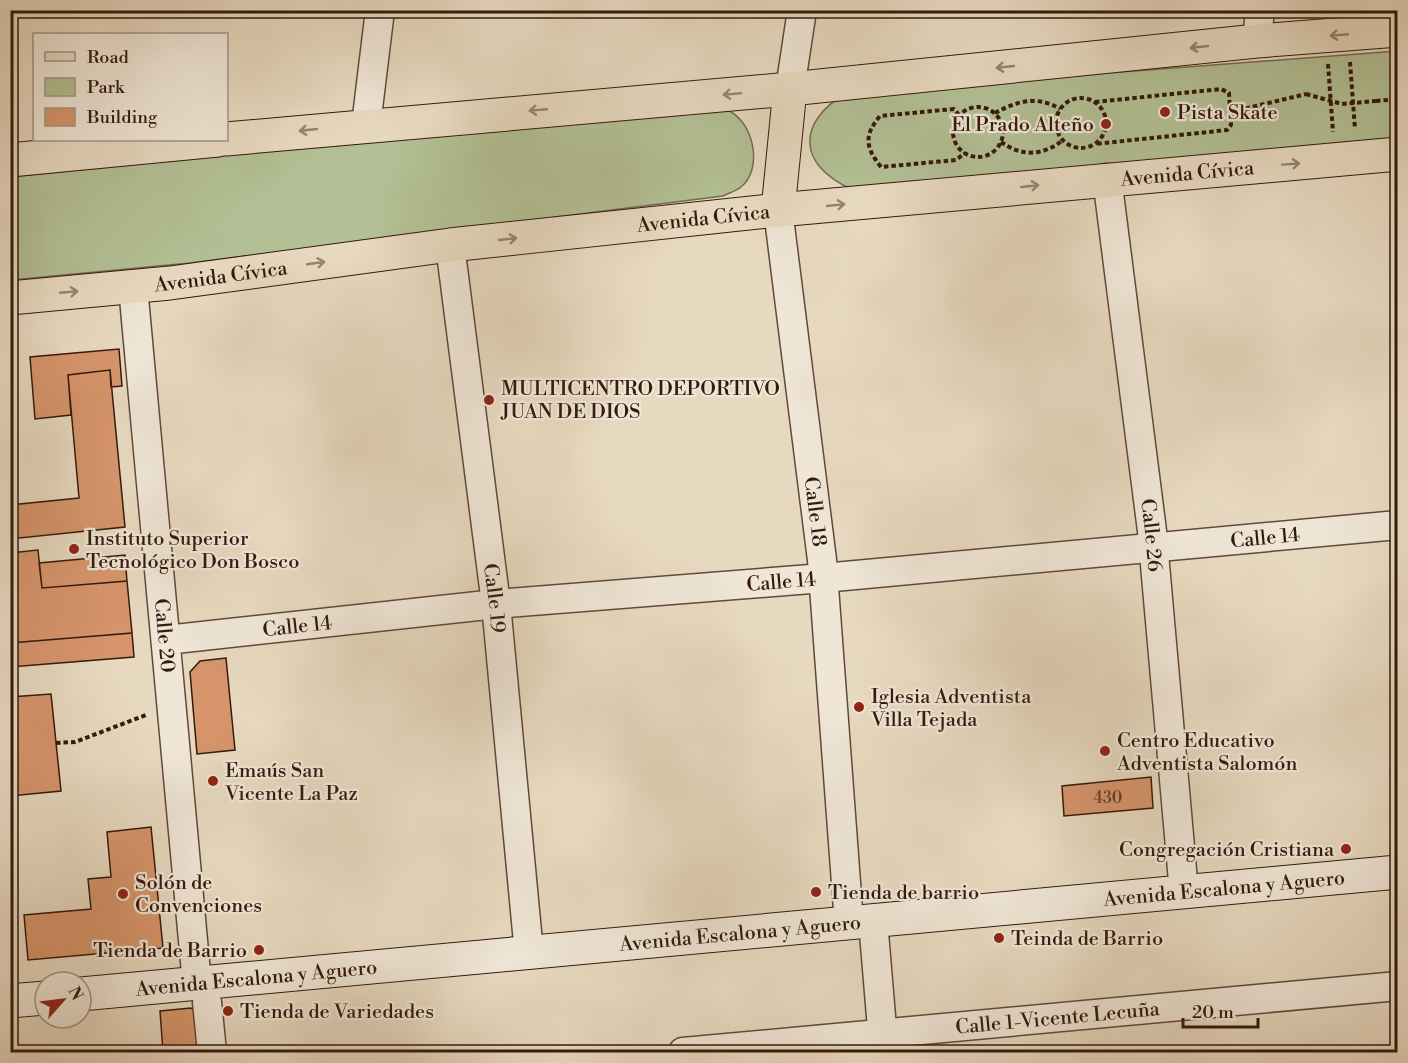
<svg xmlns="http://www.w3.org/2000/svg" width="1408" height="1063" font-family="'Libre Bodoni',serif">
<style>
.green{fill:#b3c095;stroke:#746c51;stroke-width:1.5}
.building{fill:#d7956c;stroke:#34190d;stroke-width:1.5}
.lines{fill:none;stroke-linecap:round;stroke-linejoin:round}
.street-casing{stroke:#61493a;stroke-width:31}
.secondary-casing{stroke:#34190d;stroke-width:35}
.primary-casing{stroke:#34190d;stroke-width:35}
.path{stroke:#34190d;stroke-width:4;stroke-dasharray:4.5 3;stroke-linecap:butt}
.street{stroke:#efe6d6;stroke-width:28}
.secondary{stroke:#efe6d6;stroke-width:33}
.primary{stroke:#e7d9c0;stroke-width:33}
.path-bridge{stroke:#34190d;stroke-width:4;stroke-dasharray:4.5 3;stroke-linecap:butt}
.oneway{stroke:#96836f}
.poi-dot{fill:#8f2418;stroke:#efe6d6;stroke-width:2}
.labels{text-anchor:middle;stroke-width:4.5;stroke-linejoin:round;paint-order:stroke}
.number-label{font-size:16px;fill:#5d3825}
.poi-label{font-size:20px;fill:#34190d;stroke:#efe6d6;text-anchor:start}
.street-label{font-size:20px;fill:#34190d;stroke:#efe6d6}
</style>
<rect width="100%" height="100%" fill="#e7d9c0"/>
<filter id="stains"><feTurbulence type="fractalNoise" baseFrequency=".00333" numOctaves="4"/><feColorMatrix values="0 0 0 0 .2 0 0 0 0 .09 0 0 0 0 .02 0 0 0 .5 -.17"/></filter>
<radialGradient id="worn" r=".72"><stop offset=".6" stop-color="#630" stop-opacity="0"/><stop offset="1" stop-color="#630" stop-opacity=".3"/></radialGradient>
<path class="green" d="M 1397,51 L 1397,147 L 851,189 C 798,165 796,123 846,93 Z
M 712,106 C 718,108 726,109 731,112 C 754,125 763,169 741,187 C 736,191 729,193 723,196 L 190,263 L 11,280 L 10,177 Z"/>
<path class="building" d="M 119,349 L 122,386 L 111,387 L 110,370 L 68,375 L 71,415 L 35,419 L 30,357 Z
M 110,370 L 125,527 L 10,539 L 10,505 L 79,498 L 68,375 Z
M 38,550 L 42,588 L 127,581 L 132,633 L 10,643 L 10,553 Z
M 125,555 L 127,581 L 42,588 L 39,563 Z
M 132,633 L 134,657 L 10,667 L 10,643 Z
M 226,658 L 235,750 L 197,754 L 190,672 L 200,661 Z
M 51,694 L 61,791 L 10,796 L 10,697 Z
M 1151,777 L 1153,808 L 1064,816 L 1062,786 Z
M 151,827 L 163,948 L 28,960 L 24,915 L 91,909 L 88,879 L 111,877 L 107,832 Z
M 191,1008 L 198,1014 L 201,1052 L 163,1052 L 160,1011 Z"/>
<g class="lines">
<defs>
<g id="street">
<path d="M 1257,41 L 1260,10"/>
<path d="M 790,89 L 802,10"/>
<path d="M 366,125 L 380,10"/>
<path id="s1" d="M 1107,178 L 1152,531 L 1184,892"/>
<path id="s2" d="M 778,210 L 822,560 L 849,923"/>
<path id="s3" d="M 450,245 L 496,604 L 529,953"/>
<path id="s4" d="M 133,287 L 197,984"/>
<path id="s5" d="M 166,640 L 496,604 L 823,578 L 1398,525"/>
<path d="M 873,921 L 884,1052"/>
<path d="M 207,1002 L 212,1052"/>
<path id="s6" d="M 683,1052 L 1398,986"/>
</g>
<g id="secondary">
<path id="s7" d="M 81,994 L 1398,872"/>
<path d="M 10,1001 L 45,998"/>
</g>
<g id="primary">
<path d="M 226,139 L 790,89 L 1257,41 L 1398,30"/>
<path d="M 10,160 L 218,140"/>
<path d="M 778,210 L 790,89"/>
<path id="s8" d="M 10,298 L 170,283 L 450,245 L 778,210 L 1398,154"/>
</g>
</defs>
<use href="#street" class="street-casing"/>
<use href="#secondary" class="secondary-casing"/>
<use href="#primary" class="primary-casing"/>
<path class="path" d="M 1350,62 L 1355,129
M 1328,64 L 1333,132
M1056 123a25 25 0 1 1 50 0a25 25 0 1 1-50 0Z
M 1376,101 L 1398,99
M 1095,102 L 1221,89 L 1229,93 L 1231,125 L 1227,130 L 1095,144
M953 132a25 25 0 1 1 50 0a25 25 0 1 1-50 0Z
M 1231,112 L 1306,94
M 995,113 C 1017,101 1037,95 1060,109
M 959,115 L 954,109 L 880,116 C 864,135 865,147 881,167 L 956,160 L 965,153
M 1001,142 C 1022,157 1043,156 1063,140
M 56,743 L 75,742 L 146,715"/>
<use href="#street" class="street"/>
<use href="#secondary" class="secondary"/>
<use href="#primary" class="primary"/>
<path class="path-bridge" d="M 1306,94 L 1342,104 L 1376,101"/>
</g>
<defs><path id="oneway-shaft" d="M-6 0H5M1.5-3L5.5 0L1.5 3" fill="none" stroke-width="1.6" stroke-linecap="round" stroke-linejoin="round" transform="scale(1.5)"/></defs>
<g class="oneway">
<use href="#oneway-shaft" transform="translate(1339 35) rotate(175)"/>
<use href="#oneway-shaft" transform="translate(1199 47) rotate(174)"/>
<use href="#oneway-shaft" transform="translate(1005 67) rotate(174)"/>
<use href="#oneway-shaft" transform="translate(732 94) rotate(175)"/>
<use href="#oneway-shaft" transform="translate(538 110) rotate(175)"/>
<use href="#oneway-shaft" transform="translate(308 130) rotate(174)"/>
<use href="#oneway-shaft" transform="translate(1291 164) rotate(-4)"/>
<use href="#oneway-shaft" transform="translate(1030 186) rotate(-6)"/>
<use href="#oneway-shaft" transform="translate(836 205) rotate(-6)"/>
<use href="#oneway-shaft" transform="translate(508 239) rotate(-6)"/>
<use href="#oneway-shaft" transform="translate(316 263) rotate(-8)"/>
<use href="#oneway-shaft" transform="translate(69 292) rotate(-5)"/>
</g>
<g class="poi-dot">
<circle cx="1165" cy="112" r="6"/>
<circle cx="1106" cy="124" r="6"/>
<circle cx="489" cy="400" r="6"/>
<circle cx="74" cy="549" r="6"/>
<circle cx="859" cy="707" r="6"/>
<circle cx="1105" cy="751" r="6"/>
<circle cx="213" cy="781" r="6"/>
<circle cx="1346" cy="849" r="6"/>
<circle cx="816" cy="892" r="6"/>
<circle cx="123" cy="894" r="6"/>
<circle cx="999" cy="938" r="6"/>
<circle cx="259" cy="950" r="6"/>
<circle cx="228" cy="1011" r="6"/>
</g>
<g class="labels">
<g class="number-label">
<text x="1108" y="803">430</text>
</g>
<g class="poi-label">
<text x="1177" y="119">Pista Skate</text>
<text x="1094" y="131" text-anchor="end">El Prado Alteño</text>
<text x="501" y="395">MULTICENTRO DEPORTIVO<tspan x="501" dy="23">JUAN DE DIOS</tspan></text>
<text x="86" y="545">Instituto Superior<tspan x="86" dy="23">Tecnológico Don Bosco</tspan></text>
<text x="871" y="703">Iglesia Adventista<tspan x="871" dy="23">Villa Tejada</tspan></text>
<text x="1117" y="747">Centro Educativo<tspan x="1117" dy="23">Adventista Salomón</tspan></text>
<text x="225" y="777">Emaús San<tspan x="225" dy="23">Vicente La Paz</tspan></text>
<text x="1334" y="856" text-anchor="end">Congregación Cristiana</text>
<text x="135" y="889">Solón de<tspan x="135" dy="23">Convenciones</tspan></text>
<text x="828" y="899">Tienda de barrio</text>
<text x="1011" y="945">Teinda de Barrio</text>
<text x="247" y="957" text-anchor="end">Tienda de Barrio</text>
<text x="240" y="1018">Tienda de Variedades</text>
</g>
<g class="street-label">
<text dy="7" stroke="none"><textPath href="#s8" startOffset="1184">Avenida Cívica</textPath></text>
<text dy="7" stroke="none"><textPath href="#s8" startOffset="698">Avenida Cívica</textPath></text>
<text dy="7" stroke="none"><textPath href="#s8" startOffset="212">Avenida Cívica</textPath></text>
<text dy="7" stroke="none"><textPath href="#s2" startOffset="304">Calle 18</textPath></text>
<text dy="7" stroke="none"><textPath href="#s1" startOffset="360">Calle 26</textPath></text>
<text dy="7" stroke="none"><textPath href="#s5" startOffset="1104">Calle 14</textPath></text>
<text dy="7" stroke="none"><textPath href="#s5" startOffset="618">Calle 14</textPath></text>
<text dy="7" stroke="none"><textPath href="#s3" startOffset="356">Calle 19</textPath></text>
<text dy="7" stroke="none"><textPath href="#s5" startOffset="132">Calle 14</textPath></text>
<text dy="7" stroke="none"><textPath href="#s4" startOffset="350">Calle 20</textPath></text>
<text dy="7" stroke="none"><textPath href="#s7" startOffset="1148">Avenida Escalona y Aguero</textPath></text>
<text dy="7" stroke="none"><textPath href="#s7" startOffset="662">Avenida Escalona y Aguero</textPath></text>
<text dy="7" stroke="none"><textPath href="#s7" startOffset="176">Avenida Escalona y Aguero</textPath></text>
<text dy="7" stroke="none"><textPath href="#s6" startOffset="376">Calle 1-Vicente Lecuña</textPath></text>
</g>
</g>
<rect width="1408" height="1063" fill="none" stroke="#e7d9c0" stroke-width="36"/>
<rect x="12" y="12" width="1384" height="1039" fill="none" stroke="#34190d" stroke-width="3"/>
<rect x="18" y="18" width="1372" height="1027" fill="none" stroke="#34190d" stroke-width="1.5"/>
<rect x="33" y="33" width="195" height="108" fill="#efe6d6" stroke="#a49486" stroke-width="1.5"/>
<rect x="45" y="52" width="30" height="9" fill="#e7d9c0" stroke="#a49486" stroke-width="1.5"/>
<text x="87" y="63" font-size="18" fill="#34190d">Road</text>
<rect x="45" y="78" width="30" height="18" fill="#b3c095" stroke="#a49486" stroke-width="1.5"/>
<text x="87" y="93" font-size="18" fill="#34190d">Park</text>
<rect x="45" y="108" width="30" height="18" fill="#d7956c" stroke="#a49486" stroke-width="1.5"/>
<text x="87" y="123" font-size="18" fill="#34190d">Building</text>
<g transform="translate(63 1000) rotate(62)"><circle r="28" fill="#efe6d6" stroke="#a49486" stroke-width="1.5"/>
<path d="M0-4.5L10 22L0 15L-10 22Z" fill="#8f2418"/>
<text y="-9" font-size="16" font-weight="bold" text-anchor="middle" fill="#34190d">N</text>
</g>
<path d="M1183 1018v9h75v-9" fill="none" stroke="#34190d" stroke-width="3"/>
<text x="1192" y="1018" font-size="18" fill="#34190d" stroke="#efe6d6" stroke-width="4.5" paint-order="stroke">20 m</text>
<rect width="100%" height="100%" filter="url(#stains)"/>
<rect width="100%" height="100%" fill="url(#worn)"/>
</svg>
